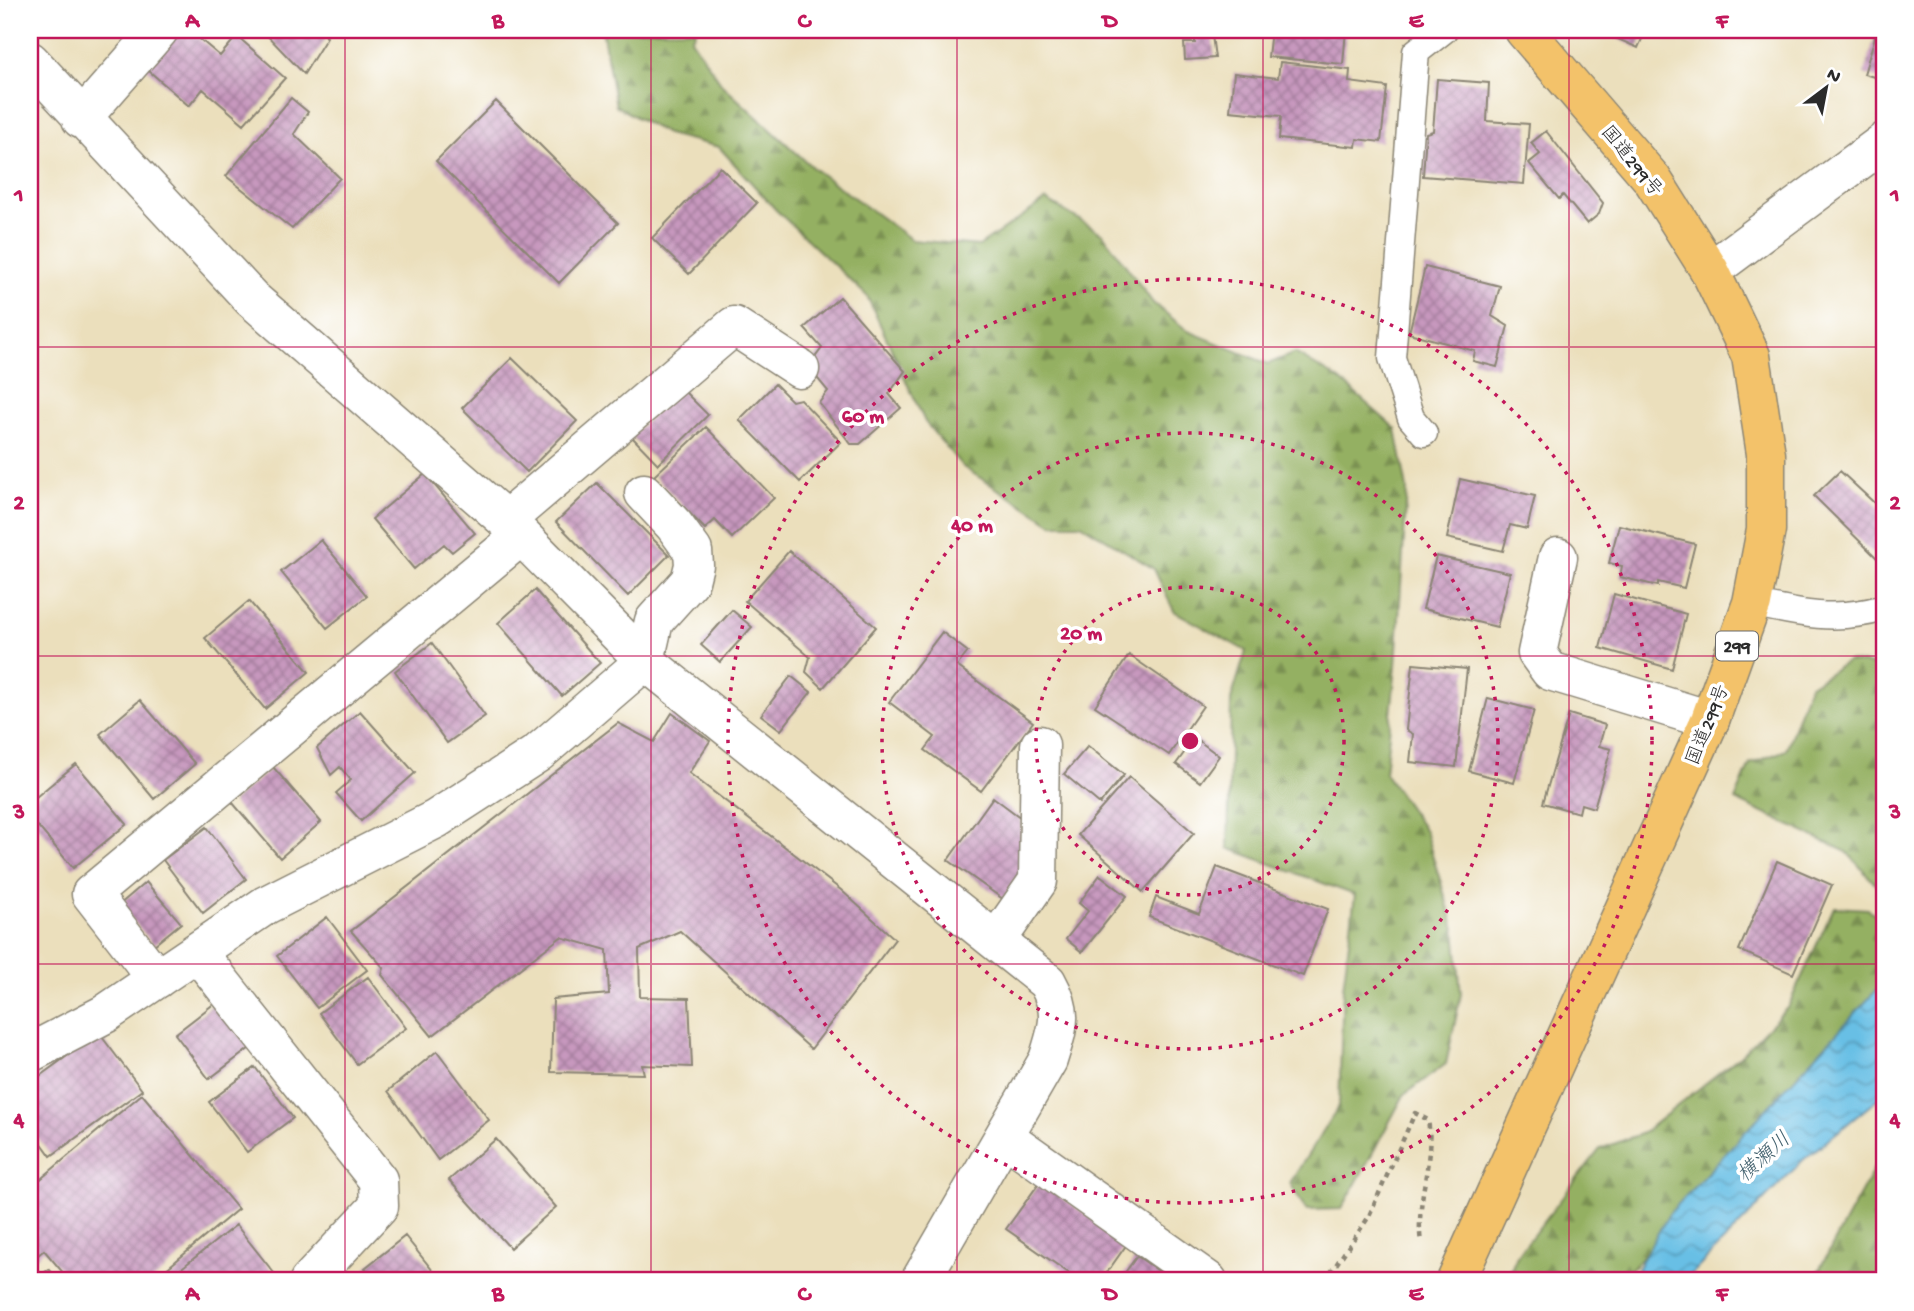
<svg xmlns="http://www.w3.org/2000/svg" width="1914" height="1311" font-family="'Gochi Hand','Klee One',sans-serif">
<style>
.forest{fill:url(#forest-firs);stroke:#606e46;stroke-width:2}
.water{fill:url(#water-waves);stroke:#4a7588;stroke-width:2}
.building{fill:url(#building-cross-hatch)}
.lines{fill:none;stroke-linecap:round;stroke-linejoin:round}
.lane-casing{stroke:#8b8574;stroke-width:29}
.street-casing{stroke:#8b8574;stroke-width:41}
.highway-casing{stroke:#8b8574;stroke-width:41}
.path{stroke:#8b8574;stroke-width:4.5;stroke-dasharray:5 5;stroke-linecap:butt}
.lane{stroke:#fff;stroke-width:26}
.street{stroke:#fff;stroke-width:38}
.highway{stroke:#f3c26a;stroke-width:38}
.grid{fill:none;stroke:#c2185b;stroke-width:2;stroke-opacity:0.55}
.ring{fill:none;stroke:#c2185b;stroke-width:3.5;stroke-dasharray:3.5 7}
.labels{text-anchor:middle;stroke-width:7;stroke-linejoin:round;paint-order:stroke}
.shield{fill:#fff;stroke:#6b6b6b;stroke-width:2}
.shield-label{font-size:18px;font-weight:bold;fill:#2b2b2b}
.street-label{font-size:19px;fill:#2b2b2b;stroke:#fff}
.water-label{font-size:21px;font-style:italic;fill:#405f6c;stroke:#fff}
.centre{fill:#c2185b;stroke:#fff;stroke-width:3.5}
.ring-label{font-size:21px;text-anchor:middle;font-weight:bold;fill:#c2185b;stroke:#fff;stroke-width:7;stroke-linejoin:round;paint-order:stroke}
.neatline{fill:none;stroke:#c2185b;stroke-width:2.5}
.grid-label{font-size:23px;text-anchor:middle;font-weight:bold;fill:#c2185b}
</style>
<defs>
<pattern id="forest-firs" width="22" height="20" patternUnits="userSpaceOnUse" patternTransform="scale(1.75)"><rect width="22" height="20" fill="#94b062"/><path d="M5 1l3.5 6h-7zM16 11l3.5 6h-7z" fill="#798f51"/></pattern>
<pattern id="water-waves" width="16" height="10" patternUnits="userSpaceOnUse" patternTransform="scale(1.75)"><rect width="16" height="10" fill="#68bfe5"/><path d="M0 5q4-4 8 0t8 0" fill="none" stroke="#569bba"/></pattern>
<pattern id="building-cross-hatch" width="8" height="8" patternUnits="userSpaceOnUse" patternTransform="scale(1.75)"><rect width="8" height="8" fill="#c798be"/><path d="M0 0l8 8M0 8l8-8" fill="none" stroke="#a27c9b"/></pattern>
</defs>
<rect width="100%" height="100%" fill="#fff"/>
<filter id="ink" filterUnits="userSpaceOnUse"><feTurbulence type="fractalNoise" baseFrequency=".0143" numOctaves="2"/><feDisplacementMap in="SourceGraphic" scale="14" xChannelSelector="R" yChannelSelector="G"/><feConvolveMatrix kernelMatrix="1 2 1 2 8 2 1 2 1" color-interpolation-filters="sRGB"/></filter>
<filter id="wash" filterUnits="userSpaceOnUse"><feTurbulence type="fractalNoise" baseFrequency=".00686" numOctaves="4" result="noise"/><feDisplacementMap in="SourceGraphic" scale="28" xChannelSelector="R" yChannelSelector="G"/><feGaussianBlur stdDeviation="1.57" result="paint"/><feColorMatrix in="noise" values="0 0 0 0 0 0 0 0 0 0 0 0 0 0 0 0 0 1.4 0 .05"/><feComposite in="paint" operator="in"/></filter>
<g filter="url(#wash)">
<rect width="100%" height="100%" fill="#ebdfbc"/>
<path class="forest" d="M 602,30 L 696,30 L 691,39 L 723,86 L 813,168 L 912,240 L 979,246 L 1046,200 L 1103,234 L 1153,303 L 1188,331 L 1268,364 L 1295,353 L 1340,380 L 1396,429 L 1407,489 L 1396,666 L 1385,773 L 1425,831 L 1455,929 L 1461,994 L 1446,1064 L 1404,1095 L 1342,1209 L 1306,1210 L 1290,1183 L 1339,1106 L 1343,988 L 1355,895 L 1228,848 L 1231,700 L 1246,651 L 1174,611 L 1154,569 L 1081,524 L 1053,524 L 963,467 L 925,422 L 867,296 L 776,210 L 719,147 L 667,134 L 616,106 Z
M 1848,661 L 1884,667 L 1884,894 L 1847,852 L 1735,800 L 1750,764 L 1786,750 L 1809,686 Z
M 1834,907 L 1868,909 L 1884,920 L 1884,1017 L 1736,1157 L 1620,1281 L 1506,1281 L 1517,1256 L 1600,1149 L 1643,1133 L 1740,1056 L 1788,1007 Z
M 1884,1150 L 1884,1281 L 1813,1281 L 1883,1152 Z"/>
<path class="water" d="M 1884,982 L 1884,1094 L 1803,1160 L 1685,1281 L 1630,1281 L 1669,1214 Z"/>
<g id="blocks">
<path class="building" d="M 171,30 L 189,30 L 220,56 L 237,36 L 285,78 L 244,124 L 203,89 L 189,106 L 141,64 Z
M 262,30 L 319,30 L 327,37 L 304,74 Z
M 1184,30 L 1214,30 L 1214,32 L 1186,34 Z
M 1271,30 L 1346,30 L 1343,64 L 1268,57 Z
M 1598,30 L 1646,30 L 1638,48 Z
M 1877,30 L 1884,30 L 1884,80 L 1864,74 Z
M 1212,35 L 1215,58 L 1185,60 L 1184,43 L 1195,43 L 1195,36 Z
M 1280,62 L 1350,70 L 1349,82 L 1387,87 L 1381,142 L 1357,139 L 1356,147 L 1279,139 L 1281,116 L 1230,111 L 1234,73 L 1278,78 Z
M 1437,79 L 1489,83 L 1487,121 L 1529,124 L 1524,184 L 1423,176 L 1426,133 L 1433,131 Z
M 291,98 L 308,112 L 294,134 L 340,178 L 292,229 L 226,176 Z
M 496,101 L 618,223 L 559,283 L 436,161 Z
M 1546,131 L 1603,203 L 1599,214 L 1587,224 L 1563,195 L 1559,199 L 1529,163 L 1540,154 L 1531,143 Z
M 720,167 L 757,203 L 689,274 L 652,238 Z
M 1425,267 L 1500,286 L 1492,316 L 1508,326 L 1497,367 L 1473,361 L 1475,351 L 1409,333 Z
M 840,297 L 905,371 L 889,394 L 901,408 L 860,444 L 851,444 L 819,403 L 828,391 L 808,367 L 822,348 L 804,328 Z
M 512,358 L 577,421 L 527,472 L 462,408 Z
M 775,384 L 792,401 L 800,399 L 841,442 L 800,482 L 739,420 Z
M 681,388 L 708,415 L 658,464 L 631,436 Z
M 706,427 L 774,498 L 732,538 L 715,520 L 705,529 L 654,476 Z
M 1840,471 L 1884,512 L 1884,565 L 1814,496 Z
M 425,474 L 475,533 L 452,552 L 444,544 L 414,569 L 372,519 Z
M 1460,479 L 1535,496 L 1527,529 L 1510,525 L 1503,551 L 1447,538 Z
M 597,483 L 669,555 L 628,596 L 556,522 Z
M 1619,525 L 1695,544 L 1684,588 L 1658,582 L 1658,586 L 1620,577 L 1622,566 L 1609,563 Z
M 321,540 L 367,596 L 327,628 L 281,572 Z
M 789,551 L 876,627 L 823,688 L 806,672 L 810,657 L 745,601 Z
M 1436,556 L 1510,573 L 1497,627 L 1423,609 Z
M 535,590 L 600,663 L 562,696 L 498,623 Z
M 1614,594 L 1686,614 L 1672,669 L 1600,648 Z
M 249,601 L 309,672 L 265,709 L 205,638 Z
M 732,610 L 752,627 L 720,662 L 701,645 Z
M 942,632 L 968,652 L 957,666 L 1033,722 L 981,791 L 925,750 L 935,737 L 889,702 Z
M 432,643 L 485,716 L 447,743 L 395,671 Z
M 1129,655 L 1203,706 L 1169,755 L 1095,706 Z
M 1413,664 L 1467,669 L 1456,767 L 1410,762 L 1413,734 L 1406,730 Z
M 791,676 L 811,692 L 781,730 L 761,715 Z
M 1488,698 L 1534,710 L 1514,783 L 1469,771 Z
M 140,700 L 195,764 L 154,799 L 100,734 Z
M 360,711 L 415,773 L 361,821 L 336,793 L 351,780 L 340,767 L 331,775 L 317,748 Z
M 672,713 L 710,741 L 689,773 L 841,890 L 895,939 L 811,1049 L 680,931 L 639,949 L 640,997 L 689,998 L 692,1067 L 642,1065 L 644,1074 L 551,1072 L 553,999 L 609,994 L 607,950 L 561,937 L 432,1036 L 382,975 L 384,968 L 351,931 L 618,723 L 654,742 Z
M 1569,714 L 1605,725 L 1599,746 L 1611,749 L 1594,808 L 1581,804 L 1579,813 L 1543,803 Z
M 1195,738 L 1219,756 L 1200,782 L 1176,764 Z
M 1088,746 L 1124,775 L 1100,804 L 1064,774 Z
M 76,764 L 127,824 L 73,868 L 30,817 L 30,802 Z
M 273,767 L 321,822 L 280,858 L 232,802 Z
M 1129,777 L 1194,833 L 1143,892 L 1078,835 Z
M 993,797 L 1021,818 L 1022,872 L 1003,899 L 948,860 Z
M 207,827 L 246,879 L 203,913 L 163,860 Z
M 1777,861 L 1832,885 L 1793,974 L 1739,950 Z
M 1217,867 L 1328,909 L 1303,976 L 1149,917 L 1156,897 L 1199,914 Z
M 1100,875 L 1127,896 L 1082,952 L 1066,939 L 1088,911 L 1079,903 Z
M 146,882 L 181,923 L 154,945 L 119,905 Z
M 327,917 L 367,970 L 317,1008 L 277,956 Z
M 368,977 L 406,1028 L 357,1064 L 319,1013 Z
M 215,1003 L 250,1048 L 209,1079 L 175,1034 Z
M 99,1033 L 142,1090 L 51,1156 L 30,1127 L 30,1083 Z
M 437,1051 L 489,1120 L 438,1160 L 388,1091 Z
M 255,1067 L 293,1118 L 247,1152 L 209,1102 Z
M 142,1094 L 238,1209 L 152,1281 L 70,1281 L 44,1250 L 30,1262 L 30,1188 Z
M 496,1139 L 556,1207 L 510,1248 L 449,1180 Z
M 1040,1182 L 1127,1244 L 1101,1281 L 1080,1281 L 1006,1229 Z
M 236,1225 L 274,1273 L 264,1281 L 172,1281 L 169,1278 Z
M 405,1236 L 441,1281 L 376,1281 L 365,1268 Z
M 1137,1256 L 1173,1281 L 1119,1281 Z
M 49,1269 L 59,1281 L 33,1281 Z"/>
</g>
</g>
<g filter="url(#ink)">
<use href="#blocks" fill-opacity="0" stroke="#8b8574" stroke-width="2"/>
<g class="lines">
<defs>
<path id="lane" d="M 1424,433 L 1411,418 L 1392,358 L 1416,52 L 1444,30
M 1752,603 C 1799,614 1836,622 1884,608"/>
<path id="street" d="M 30,61 L 252,299 L 506,520 L 645,661 L 1047,982 C 1065,1014 1058,1027 1048,1060 L 920,1281
M 81,119 L 159,30
M 1710,271 L 1884,142
M 506,520 L 734,326 L 800,369
M 1558,557 L 1537,653 L 1550,671 L 1710,720
M 997,940 L 1038,881 L 1040,745
M 197,952 L 378,1180 L 379,1206 L 309,1281
M 157,979 L 91,894 L 521,536
M 30,1053 L 105,1014 L 266,905 L 436,819 L 538,753 L 645,661 L 654,621 L 690,581 L 694,565 L 693,551 L 674,525 L 644,493
M 1005,1137 L 1208,1281"/>
<path id="highway" d="M 1456,1281 L 1710,720 L 1752,603 L 1766,530 L 1766,454 L 1751,356 L 1710,271 L 1652,179 L 1524,30"/>
</defs>
<use href="#lane" class="lane-casing"/>
<use href="#street" class="street-casing"/>
<use href="#highway" class="highway-casing"/>
<path class="path" d="M 1325,1281 L 1368,1218 L 1415,1113 L 1428,1120 C 1435,1161 1415,1202 1421,1243"/>
<use href="#lane" class="lane"/>
<use href="#street" class="street"/>
<use href="#highway" class="highway"/>
</g>
</g>
<path class="grid" d="M 345,30 L 345,1281M 651,30 L 651,1281M 957,30 L 957,1281M 1263,30 L 1263,1281M 1569,30 L 1569,1281M 30,347 L 1884,347M 30,656 L 1884,656M 30,964 L 1884,964"/>
<g class="ring">
<circle cx="1190" cy="741" r="154"/>
<circle cx="1190" cy="741" r="308"/>
<circle cx="1190" cy="741" r="462"/>
</g>
<g class="labels">
<rect class="shield" x="1716" y="631.5" width="42" height="29" rx="5"/>
<g class="shield-label">
<text x="1737" y="652">299</text>
</g>
<g class="street-label">
<text transform="translate(1633 160) rotate(51)" y="7">国道299号</text>
<text transform="translate(1706 724) rotate(-68)" y="7">国道299号</text>
</g>
<g class="water-label">
<text transform="translate(1763 1156) rotate(-42)" y="7">横瀬川</text>
</g>
</g>
<circle cx="1190" cy="741" r="10" class="centre"/>
<g class="ring-label">
<text x="863" y="422">60 m</text>
<text x="972" y="531">40 m</text>
<text x="1081" y="639">20 m</text>
</g>
<rect width="1914" height="1311" fill="none" stroke="#fff" stroke-width="77"/>
<g transform="translate(1826 88) rotate(32)" stroke="#ffffff" stroke-width="5" paint-order="stroke">
<path d="M0-5L12 26L0 18L-12 26Z" fill="#2b2b2b"/>
<text y="-10" font-size="19" font-weight="bold" text-anchor="middle" fill="#2b2b2b">N</text>
</g>
<rect x="38" y="38" width="1838" height="1234" class="neatline"/>
<g class="grid-label">
<text x="192" y="27">A</text>
<text x="498" y="27">B</text>
<text x="804" y="27">C</text>
<text x="1110" y="27">D</text>
<text x="1416" y="27">E</text>
<text x="1722" y="27">F</text>
<text x="19" y="201">1</text>
<text x="1895" y="201">1</text>
<text x="19" y="509">2</text>
<text x="1895" y="509">2</text>
<text x="19" y="818">3</text>
<text x="1895" y="818">3</text>
<text x="19" y="1126">4</text>
<text x="1895" y="1126">4</text>
<text x="192" y="1300">A</text>
<text x="498" y="1300">B</text>
<text x="804" y="1300">C</text>
<text x="1110" y="1300">D</text>
<text x="1416" y="1300">E</text>
<text x="1722" y="1300">F</text>
</g>
</svg>
